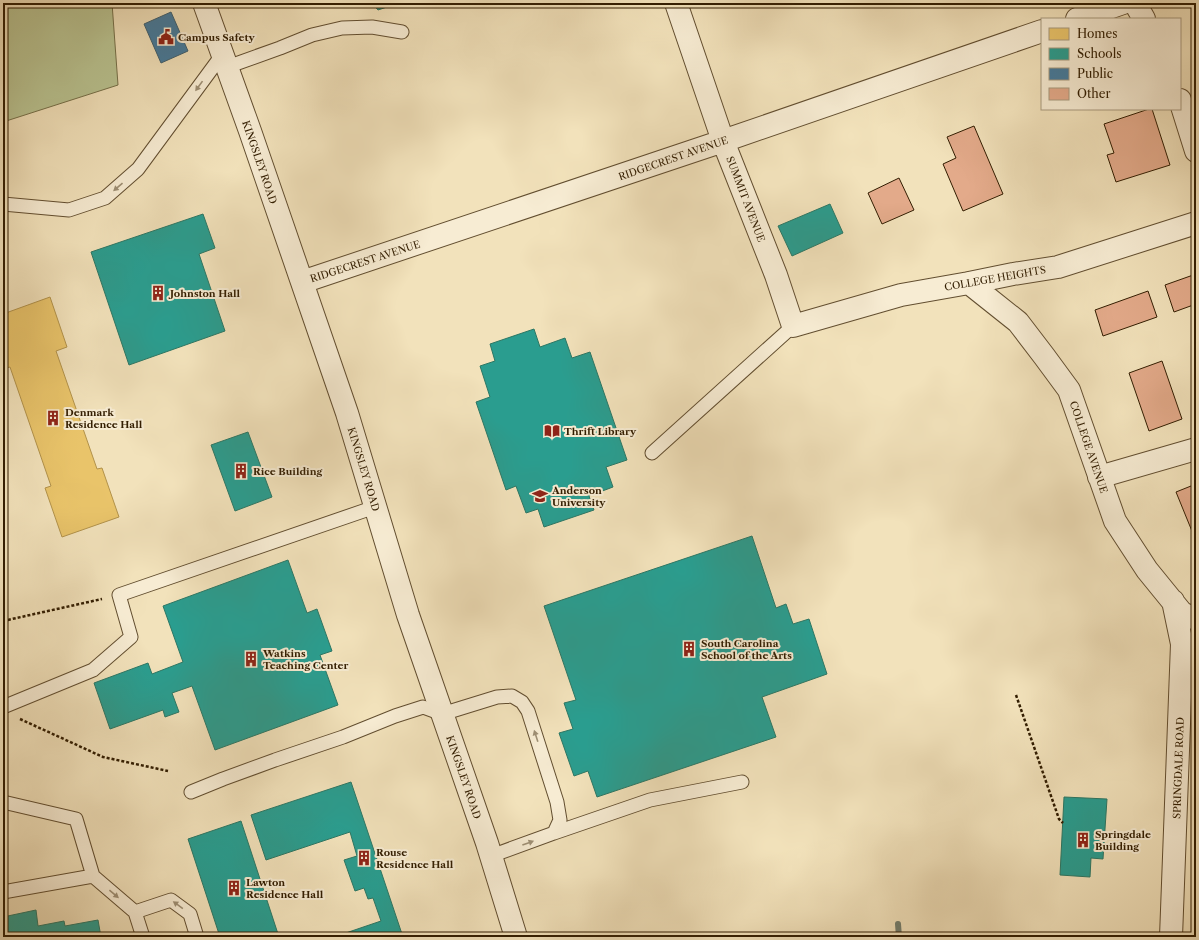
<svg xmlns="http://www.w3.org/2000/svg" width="1199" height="940" font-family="'Libre Caslon Text',serif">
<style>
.green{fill:#b9c391;stroke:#767049}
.homes{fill:#e9c46a;stroke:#b2924a}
.schools{fill:#2a9d8f;stroke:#2c7764}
.public{fill:#457b9d;stroke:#3f5f6e}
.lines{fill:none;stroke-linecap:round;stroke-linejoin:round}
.stream{stroke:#727d6d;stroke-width:6}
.building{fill:#e3aa8a;stroke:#321d01}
.lane-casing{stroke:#624e30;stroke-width:15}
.street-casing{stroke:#624e30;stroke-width:24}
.path{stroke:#321d01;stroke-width:2.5;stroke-dasharray:3 2;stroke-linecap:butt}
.lane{stroke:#f7ecd3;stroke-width:13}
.street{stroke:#f7ecd3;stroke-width:22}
.oneway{fill:#9e8f74}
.labels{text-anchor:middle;stroke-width:4;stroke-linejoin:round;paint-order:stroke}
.poi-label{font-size:10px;font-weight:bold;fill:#321d01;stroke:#f7ecd3;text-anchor:start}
.street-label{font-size:10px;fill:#321d01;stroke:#f7ecd3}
</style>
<rect width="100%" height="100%" fill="#f2e2bb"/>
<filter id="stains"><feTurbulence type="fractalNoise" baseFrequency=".005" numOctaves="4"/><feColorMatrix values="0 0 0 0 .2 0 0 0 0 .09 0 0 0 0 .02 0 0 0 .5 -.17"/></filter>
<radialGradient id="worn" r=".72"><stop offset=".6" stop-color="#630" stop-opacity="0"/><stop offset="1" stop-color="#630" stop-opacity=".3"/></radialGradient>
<path class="green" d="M 3,3 L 112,3 L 118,85 L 3,122 Z"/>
<path class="homes" d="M 50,297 L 67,347 L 56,351 L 97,469 L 102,468 L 119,517 L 62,537 L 45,488 L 51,486 L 10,367 L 3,369 L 3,314 Z"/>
<path class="schools" d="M 372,3 L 399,3 L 378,10 Z
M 830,204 L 843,233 L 792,256 L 778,226 Z
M 203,214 L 215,248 L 199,254 L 225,331 L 129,365 L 91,252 Z
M 534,329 L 540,347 L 565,338 L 572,358 L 590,352 L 627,460 L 606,467 L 613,487 L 589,496 L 594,510 L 544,527 L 538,509 L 526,513 L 516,486 L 506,490 L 476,402 L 490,397 L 480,366 L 495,361 L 490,344 Z
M 248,432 L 272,497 L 235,511 L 211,445 Z
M 752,536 L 776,608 L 786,604 L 793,624 L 809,619 L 827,674 L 762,697 L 776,737 L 597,797 L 588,771 L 574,776 L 559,733 L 573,729 L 564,703 L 576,700 L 544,606 Z
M 288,560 L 307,613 L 317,609 L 332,651 L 320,655 L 338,705 L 215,750 L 192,686 L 172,693 L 179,712 L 165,717 L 163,710 L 110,729 L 94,683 L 148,663 L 152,674 L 183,662 L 163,606 Z
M 351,782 L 403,937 L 334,937 L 381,921 L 373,898 L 368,899 L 364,888 L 355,891 L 344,860 L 357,856 L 350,832 L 266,860 L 251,815 Z
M 1064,797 L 1107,799 L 1103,859 L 1091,858 L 1090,877 L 1060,875 Z
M 241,821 L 279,937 L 220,937 L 188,839 Z
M 36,910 L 38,926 L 64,921 L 65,926 L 98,920 L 101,937 L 3,937 L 3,917 Z"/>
<path class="public" d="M 171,12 L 188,51 L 161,63 L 144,24 Z"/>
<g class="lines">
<path class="stream" d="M 898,924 L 899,937"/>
</g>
<path class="building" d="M 1149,109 L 1152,109 L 1170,165 L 1116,182 L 1107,155 L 1114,153 L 1104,124 Z
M 974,126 L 1003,194 L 963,211 L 943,164 L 956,158 L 947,137 Z
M 899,178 L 914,210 L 882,224 L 868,193 Z
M 1196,274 L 1196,304 L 1174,312 L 1165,285 Z
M 1148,291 L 1157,317 L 1103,336 L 1095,310 Z
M 1162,361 L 1182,419 L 1149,431 L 1129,373 Z
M 1196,484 L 1196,541 L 1176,492 Z"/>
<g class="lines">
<defs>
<path id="lane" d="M 227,67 L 280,48 L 312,35 L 342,28 L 372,27 L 402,32
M 3,204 L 69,210 L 105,198 L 138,169 L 222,55
M 652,453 L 793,326
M 3,707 L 93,670 L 131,637 L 119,595 L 375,507
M 191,792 L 223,779 L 275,760 L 343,737 L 395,716 L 423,707 L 442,714 L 497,697 L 512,696 L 522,702 L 528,711 L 557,802 L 560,820 L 554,833 L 491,856
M 3,802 L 76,819 L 93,876 L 135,912 L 143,937
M 554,833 L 650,800 L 742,782
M 3,892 L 93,876
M 135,912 L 171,900 L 190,914 L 197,937"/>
<path id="street" d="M 204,3 L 250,131 L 347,413 L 408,615 L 487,843 L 516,937
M 676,3 L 723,141 L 776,275 L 793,326 L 901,295 L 969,283 L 1013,274 L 1058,267 L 1196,223
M 1135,3 L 1144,19
M 1077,19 L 1123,3
M 1180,100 L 1196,151
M 302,282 L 723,141 L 1042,31
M 969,283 L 1018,322 L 1044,356 L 1069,390 L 1115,521 L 1147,570 L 1182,613 L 1196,619
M 1099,477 L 1196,449
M 1171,937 L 1182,644 L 1173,601"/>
</defs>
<use href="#lane" class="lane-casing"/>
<use href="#street" class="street-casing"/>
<path class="path" d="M 3,621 L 102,599
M 1016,695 L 1059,819 L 1063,823
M 20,719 L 103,757 L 168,771"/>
<use href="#lane" class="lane"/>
<use href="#street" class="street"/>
</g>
<defs><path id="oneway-solid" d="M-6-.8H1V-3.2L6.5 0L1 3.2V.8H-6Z"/></defs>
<g class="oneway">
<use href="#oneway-solid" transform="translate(199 86) rotate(126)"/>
<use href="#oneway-solid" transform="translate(118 187) rotate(139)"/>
<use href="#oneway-solid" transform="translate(536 736) rotate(-108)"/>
<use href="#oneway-solid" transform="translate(528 843) rotate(-20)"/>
<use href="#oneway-solid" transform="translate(114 894) rotate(40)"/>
<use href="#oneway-solid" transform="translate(178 905) rotate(-144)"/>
</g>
<defs>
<symbol id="civic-bare" viewBox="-9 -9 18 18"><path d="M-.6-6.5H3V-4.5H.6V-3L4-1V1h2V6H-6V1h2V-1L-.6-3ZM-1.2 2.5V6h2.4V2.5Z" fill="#8f2418" stroke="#f7ecd3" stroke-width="2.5" paint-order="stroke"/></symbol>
<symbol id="building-bare" viewBox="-9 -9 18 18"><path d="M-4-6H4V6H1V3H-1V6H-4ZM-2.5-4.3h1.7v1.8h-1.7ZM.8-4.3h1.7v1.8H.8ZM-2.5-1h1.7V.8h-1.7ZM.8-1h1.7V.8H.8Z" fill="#8f2418" stroke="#f7ecd3" stroke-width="2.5" paint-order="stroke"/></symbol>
<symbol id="library-bare" viewBox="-9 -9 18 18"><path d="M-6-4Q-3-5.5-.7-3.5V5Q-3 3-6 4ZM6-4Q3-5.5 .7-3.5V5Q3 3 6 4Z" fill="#8f2418" stroke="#f7ecd3" stroke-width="2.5" paint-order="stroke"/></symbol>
<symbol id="university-bare" viewBox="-9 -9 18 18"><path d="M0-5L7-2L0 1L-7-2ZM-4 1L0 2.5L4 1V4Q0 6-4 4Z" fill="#8f2418" stroke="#f7ecd3" stroke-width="2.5" paint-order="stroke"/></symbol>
</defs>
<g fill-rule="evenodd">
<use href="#civic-bare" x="155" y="26" width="22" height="22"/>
<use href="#building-bare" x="147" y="282" width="22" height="22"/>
<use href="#building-bare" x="42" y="407" width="22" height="22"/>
<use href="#library-bare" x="541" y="420" width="22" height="22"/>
<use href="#building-bare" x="230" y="460" width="22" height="22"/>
<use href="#university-bare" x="529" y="485" width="22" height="22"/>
<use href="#building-bare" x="678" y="638" width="22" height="22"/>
<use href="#building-bare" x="240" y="648" width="22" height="22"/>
<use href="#building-bare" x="1072" y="829" width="22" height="22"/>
<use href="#building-bare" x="353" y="847" width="22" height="22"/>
<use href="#building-bare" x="223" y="877" width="22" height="22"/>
</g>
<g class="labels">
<g class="poi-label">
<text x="178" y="41">Campus Safety</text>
<text x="170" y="297">Johnston Hall</text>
<text x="65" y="416">Denmark<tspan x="65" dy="12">Residence Hall</tspan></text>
<text x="564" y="435">Thrift Library</text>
<text x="253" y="475">Rice Building</text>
<text x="552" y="494">Anderson<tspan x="552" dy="12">University</tspan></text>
<text x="701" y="647">South Carolina<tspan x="701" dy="12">School of the Arts</tspan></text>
<text x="263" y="657">Watkins<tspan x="263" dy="12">Teaching Center</tspan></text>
<text x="1095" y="838">Springdale<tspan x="1095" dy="12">Building</tspan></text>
<text x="376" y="856">Rouse<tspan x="376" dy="12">Residence Hall</tspan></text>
<text x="246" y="886">Lawton<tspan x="246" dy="12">Residence Hall</tspan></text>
</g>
<g class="street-label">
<text transform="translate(673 158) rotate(-19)" y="4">RIDGECREST AVENUE</text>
<text transform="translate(260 162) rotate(71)" y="4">KINGSLEY ROAD</text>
<text transform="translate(746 199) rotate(69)" y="4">SUMMIT AVENUE</text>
<text transform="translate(365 261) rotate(-18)" y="4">RIDGECREST AVENUE</text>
<text transform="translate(995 278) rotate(-10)" y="4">COLLEGE HEIGHTS</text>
<text transform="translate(1089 447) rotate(71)" y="4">COLLEGE AVENUE</text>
<text transform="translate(364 469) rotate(73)" y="4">KINGSLEY ROAD</text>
<text transform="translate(1178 768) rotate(-88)" y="4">SPRINGDALE ROAD</text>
<text transform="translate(464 777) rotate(71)" y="4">KINGSLEY ROAD</text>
</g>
</g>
<rect width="1199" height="940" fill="none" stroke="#f2e2bb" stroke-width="16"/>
<rect x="4" y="4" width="1191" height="932" fill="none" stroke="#321d01" stroke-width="2"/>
<rect x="8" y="8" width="1183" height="924" fill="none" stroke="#321d01"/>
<rect x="1041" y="18" width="140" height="92" fill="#f7ecd3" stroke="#a8997f"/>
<rect x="1049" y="28" width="20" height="12" fill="#e9c46a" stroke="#a8997f"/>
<text x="1077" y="38" font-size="12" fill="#321d01">Homes</text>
<rect x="1049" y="48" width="20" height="12" fill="#2a9d8f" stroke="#a8997f"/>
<text x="1077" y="58" font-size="12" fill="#321d01">Schools</text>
<rect x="1049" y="68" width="20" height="12" fill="#457b9d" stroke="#a8997f"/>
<text x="1077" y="78" font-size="12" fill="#321d01">Public</text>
<rect x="1049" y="88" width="20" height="12" fill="#e3aa8a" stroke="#a8997f"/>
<text x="1077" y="98" font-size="12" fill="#321d01">Other</text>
<rect width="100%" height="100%" filter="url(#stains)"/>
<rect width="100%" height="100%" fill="url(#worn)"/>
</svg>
